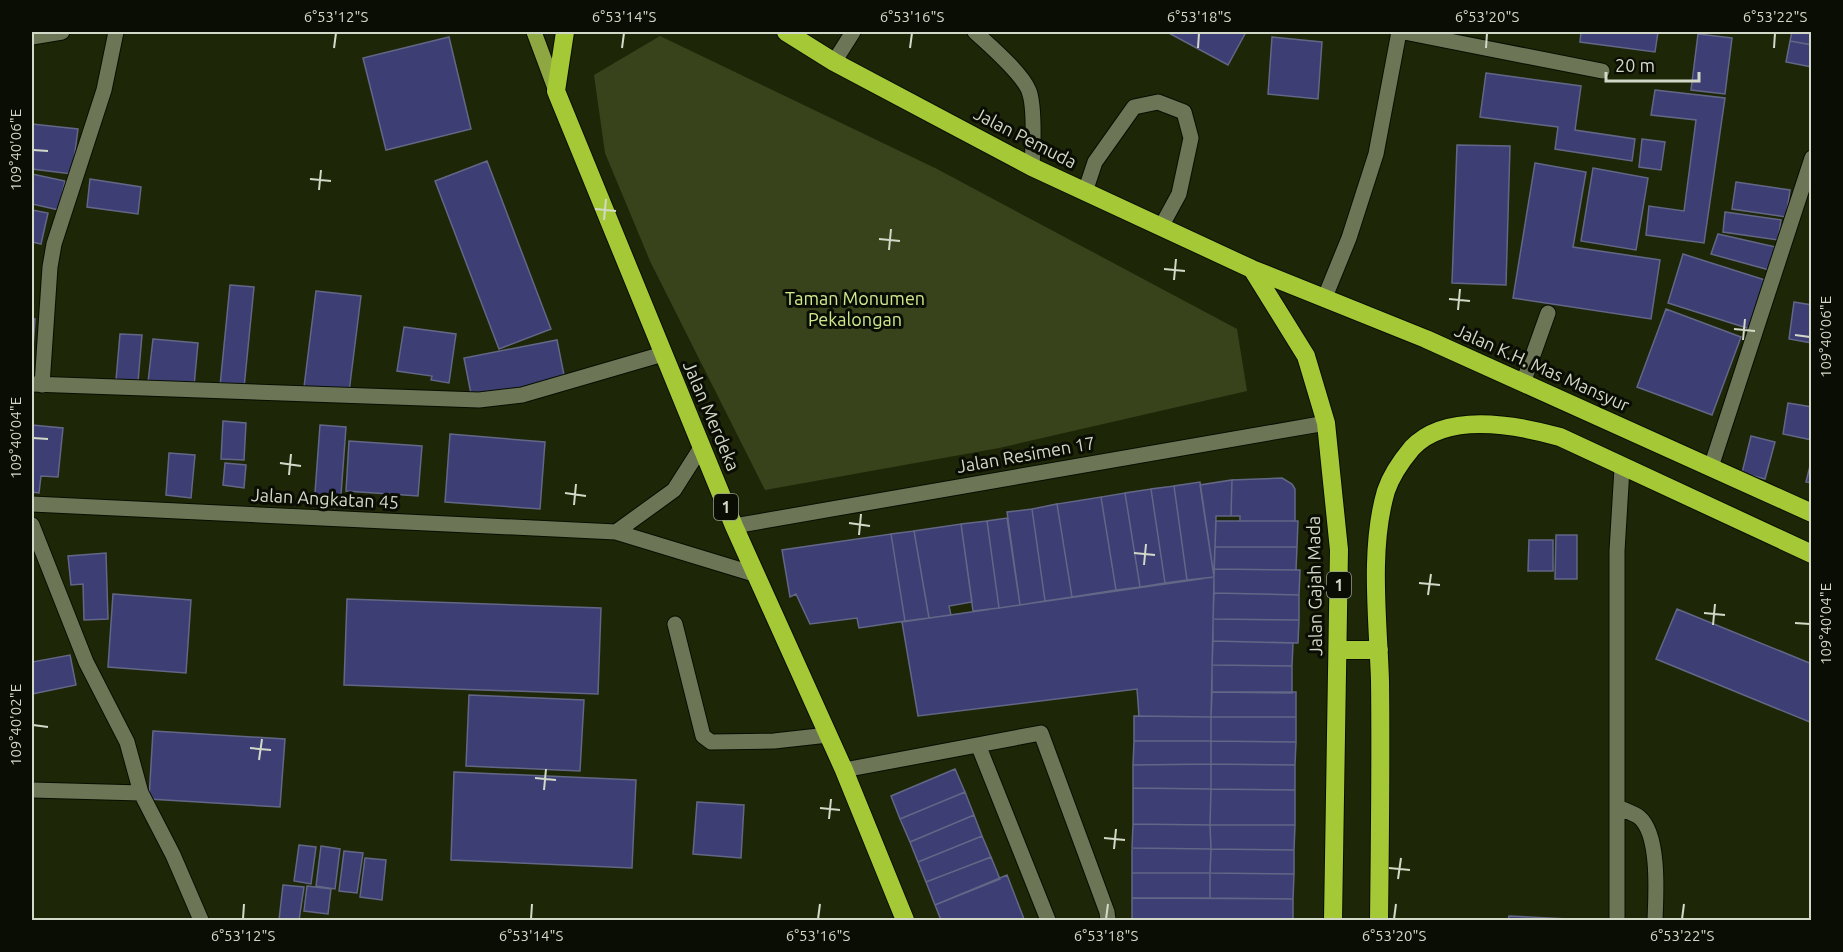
<svg xmlns="http://www.w3.org/2000/svg" width="1843" height="952" font-family="Ubuntu,sans-serif">
<style>
.green{fill:#38431c}
.building{fill:#3c3e74;stroke:#636786;stroke-width:1.5}
.lines{fill:none;stroke-linecap:round;stroke-linejoin:round}
.minor-casing{stroke:#080e00;stroke-width:17}
.major-casing{stroke:#080e00;stroke-width:17}
.highway-casing{stroke:#080e00;stroke-width:20}
.minor{stroke:#6c7656;stroke-width:15}
.major{stroke:#8ea743;stroke-width:15}
.highway{stroke:#a5c837;stroke-width:18}
.ticks{fill:none;stroke:#d3d9c8;stroke-width:2}
.labels{text-anchor:middle;stroke-width:6;stroke-linejoin:round;paint-order:stroke}
.shield{fill:#0a0d03;stroke:#979c8d;stroke-width:1.5}
.shield-label{font-size:16px;font-weight:bold;fill:#d3d9c8}
.street-label{font-size:18px;fill:#d3d9c8;stroke:#0a0d03}
.park-label{font-size:18px;fill:#d0eb8f;stroke:#0a0d03}
.neatline{fill:none;stroke:#d3d9c8;stroke-width:2}
.ticks-label{font-size:15px;text-anchor:middle;fill:#d3d9c8}
</style>
<rect width="100%" height="100%" fill="#1e2608"/>
<path class="green" d="M 660,36 L 937,169 L 1237,329 L 1247,391 L 999,448 L 765,490 L 650,261 L 605,153 L 594,75 Z"/>
<path class="building" d="M 1167,32 L 1246,32 L 1228,65 Z
M 1581,32 L 1658,32 L 1655,52 L 1580,42 Z
M 1792,32 L 1812,32 L 1812,45 L 1790,41 Z
M 1698,34 L 1732,38 L 1725,94 L 1691,90 Z
M 449,37 L 471,129 L 386,150 L 363,58 Z
M 1272,37 L 1322,42 L 1318,99 L 1268,94 Z
M 1790,41 L 1812,45 L 1812,67 L 1786,62 Z
M 1486,73 L 1581,86 L 1575,130 L 1635,139 L 1632,161 L 1555,149 L 1558,127 L 1480,117 Z
M 1655,90 L 1725,98 L 1704,243 L 1646,235 L 1649,206 L 1684,211 L 1696,120 L 1651,115 Z
M 32,124 L 78,129 L 72,174 L 32,169 Z
M 1642,139 L 1665,142 L 1661,170 L 1639,167 Z
M 1457,145 L 1510,146 L 1506,285 L 1452,283 Z
M 487,161 L 551,329 L 499,349 L 435,181 Z
M 1535,163 L 1586,172 L 1573,247 L 1660,260 L 1651,319 L 1513,298 Z
M 1593,168 L 1648,178 L 1636,250 L 1581,241 Z
M 32,174 L 65,181 L 59,210 L 32,204 Z
M 90,179 L 141,187 L 138,214 L 87,207 Z
M 1736,182 L 1790,190 L 1786,217 L 1732,209 Z
M 32,210 L 48,213 L 41,244 L 32,242 Z
M 1725,212 L 1781,220 L 1778,240 L 1723,232 Z
M 1718,234 L 1780,248 L 1773,271 L 1711,254 Z
M 1683,254 L 1765,280 L 1750,329 L 1668,303 Z
M 230,285 L 254,287 L 244,388 L 220,386 Z
M 316,291 L 361,296 L 349,392 L 304,387 Z
M 1794,302 L 1812,305 L 1812,343 L 1789,339 Z
M 1666,309 L 1741,337 L 1712,415 L 1637,387 Z
M 32,318 L 35,319 L 32,362 Z
M 404,327 L 456,334 L 449,383 L 431,380 L 432,376 L 397,371 Z
M 120,334 L 142,335 L 138,382 L 116,380 Z
M 153,339 L 198,343 L 194,386 L 148,382 Z
M 557,340 L 565,380 L 472,399 L 464,358 Z
M 1788,403 L 1812,407 L 1812,440 L 1783,434 Z
M 223,421 L 246,423 L 244,460 L 221,459 Z
M 32,425 L 63,428 L 58,477 L 41,476 L 39,493 L 32,492 Z
M 320,425 L 346,427 L 340,508 L 314,506 Z
M 450,434 L 545,442 L 540,509 L 445,502 Z
M 1751,436 L 1775,442 L 1765,479 L 1742,473 Z
M 349,441 L 422,446 L 418,496 L 346,491 Z
M 169,453 L 195,455 L 191,498 L 166,495 Z
M 1812,458 L 1812,483 L 1806,482 Z
M 225,463 L 246,465 L 244,488 L 223,485 Z
M 1282,478 L 1292,484 L 1295,489 L 1295,521 L 1240,521 L 1240,516 L 1231,516 L 1232,480 Z
M 1232,480 L 1231,516 L 1216,516 L 1214,577 L 1200,485 Z
M 1200,482 L 1214,577 L 1187,580 L 1174,486 Z
M 1174,486 L 1187,580 L 1165,583 L 1151,489 Z
M 1151,489 L 1165,583 L 1140,587 L 1125,493 Z
M 1125,493 L 1140,587 L 1116,590 L 1101,497 Z
M 1101,497 L 1116,590 L 1072,597 L 1057,504 Z
M 1057,504 L 1072,597 L 1045,601 L 1032,509 Z
M 1032,509 L 1045,601 L 1020,605 L 1007,512 Z
M 1007,518 L 1020,605 L 999,608 L 987,521 Z
M 987,521 L 999,608 L 973,611 L 961,524 Z
M 1216,521 L 1298,521 L 1297,547 L 1215,547 Z
M 961,524 L 972,602 L 949,606 L 951,615 L 929,618 L 914,531 Z
M 914,531 L 929,618 L 905,621 L 891,534 Z
M 891,534 L 905,621 L 859,628 L 857,618 L 810,624 L 796,594 L 790,597 L 782,550 Z
M 1556,535 L 1577,535 L 1577,579 L 1555,579 Z
M 1529,540 L 1553,540 L 1553,571 L 1528,571 Z
M 1215,547 L 1297,547 L 1296,570 L 1214,569 Z
M 106,553 L 108,619 L 84,620 L 83,584 L 71,585 L 68,556 Z
M 1214,569 L 1300,570 L 1299,595 L 1214,593 Z
M 1214,577 L 1211,717 L 1139,716 L 1137,689 L 918,716 L 902,622 Z
M 1214,593 L 1299,595 L 1299,620 L 1213,619 Z
M 113,594 L 191,600 L 186,673 L 108,667 Z
M 347,599 L 601,608 L 598,694 L 344,685 Z
M 1677,609 L 1812,664 L 1812,723 L 1656,659 Z
M 1213,619 L 1299,620 L 1298,643 L 1213,641 Z
M 1213,641 L 1293,643 L 1292,666 L 1212,665 Z
M 70,655 L 76,685 L 32,694 L 32,662 Z
M 1212,665 L 1292,666 L 1292,693 L 1212,692 Z
M 1212,692 L 1296,692 L 1296,717 L 1211,717 Z
M 469,695 L 584,700 L 580,771 L 466,766 Z
M 1134,716 L 1211,717 L 1211,741 L 1134,741 Z
M 1211,717 L 1296,717 L 1296,742 L 1211,741 Z
M 153,731 L 285,739 L 280,807 L 149,799 Z
M 1134,741 L 1211,741 L 1211,764 L 1133,765 Z
M 1211,741 L 1296,742 L 1295,765 L 1211,764 Z
M 1211,764 L 1295,765 L 1295,790 L 1211,789 Z
M 1211,764 L 1211,789 L 1133,788 L 1133,765 Z
M 955,769 L 965,792 L 900,819 L 891,796 Z
M 454,772 L 636,780 L 632,868 L 451,860 Z
M 1133,788 L 1211,789 L 1210,825 L 1133,824 Z
M 1211,789 L 1295,790 L 1295,825 L 1210,825 Z
M 965,792 L 974,815 L 910,842 L 900,819 Z
M 697,802 L 744,805 L 741,858 L 693,854 Z
M 974,815 L 982,836 L 918,862 L 910,842 Z
M 1133,824 L 1210,825 L 1211,849 L 1132,848 Z
M 1210,825 L 1295,825 L 1294,850 L 1211,849 Z
M 982,836 L 991,857 L 926,882 L 918,862 Z
M 299,845 L 316,847 L 311,884 L 294,881 Z
M 321,846 L 340,849 L 335,889 L 316,886 Z
M 1132,848 L 1211,849 L 1210,873 L 1132,873 Z
M 1211,849 L 1294,850 L 1294,874 L 1210,873 Z
M 344,851 L 363,853 L 357,893 L 339,891 Z
M 991,857 L 1000,879 L 935,905 L 926,882 Z
M 365,858 L 386,860 L 382,900 L 360,897 Z
M 1132,873 L 1210,873 L 1210,898 L 1132,898 Z
M 1210,873 L 1294,874 L 1293,899 L 1210,898 Z
M 1007,875 L 1024,919 L 941,920 L 935,905 Z
M 283,885 L 304,887 L 299,920 L 279,920 Z
M 307,886 L 331,889 L 328,914 L 304,911 Z
M 1132,898 L 1293,899 L 1293,920 L 1132,920 Z
M 1509,916 L 1588,920 L 1508,920 Z"/>
<g class="lines">
<defs>
<path id="minor" d="M 975,32 C 989,45 1022,73 1029,91 C 1035,107 1033,149 1032,167
M 1404,32 L 1602,71
M 32,37 L 62,32
M 834,62 L 853,32
M 1085,192 L 1095,162 L 1134,107 L 1158,102 L 1184,112 L 1191,138 L 1179,194 L 1161,227
M 1325,297 L 1349,238 L 1376,154 L 1399,32
M 1523,383 L 1548,313
M 32,384 L 479,400 L 522,395 L 663,354
M 42,385 L 50,267 L 54,244 L 104,90 L 116,32
M 1711,467 L 1812,158
M 32,504 L 616,532 L 754,574
M 32,525 L 86,662 L 127,742 L 141,793 L 32,790
M 734,526 L 1326,423
M 616,532 L 674,490 L 702,446
M 675,624 L 703,736 L 711,742 L 774,741 L 828,735
M 979,747 L 1048,920
M 844,770 L 1041,733 L 1107,912 L 1108,920
M 141,793 L 173,855 L 201,920
M 1618,807 C 1624,810 1633,813 1639,817 C 1660,834 1656,895 1655,920
M 1617,920 L 1617,551 L 1622,468"/>
<path id="major" d="M 534,32 L 556,91"/>
<path id="highway" d="M 565,32 L 556,91 L 734,526 L 844,770 L 905,920
M 786,32 L 834,62 L 1032,167 L 1252,269 L 1426,339 L 1812,513
M 1252,269 L 1306,356 L 1326,423 L 1339,550 L 1333,920
M 1338,650 L 1379,650
M 1379,920 C 1380,840 1381,760 1380,680 C 1378,621 1369,548 1386,491 C 1391,476 1402,460 1412,448 C 1447,411 1517,425 1560,437 L 1812,554"/>
</defs>
<use href="#minor" class="minor-casing"/>
<use href="#major" class="major-casing"/>
<use href="#highway" class="highway-casing"/>
<use href="#minor" class="minor"/>
<use href="#major" class="major"/>
<use href="#highway" class="highway"/>
</g>
<path class="ticks" d="M 334,48 L 336,33M 622,48 L 624,33M 910,48 L 912,33M 1198,48 L 1199,33M 1486,48 L 1487,33M 1774,48 L 1775,33M 33,150 L 48,151M 310,179 L 331,181M 319,190 L 321,170M 595,209 L 616,211M 604,220 L 606,199M 879,239 L 900,241M 889,250 L 891,229M 1164,269 L 1185,271M 1174,280 L 1176,259M 1449,299 L 1470,301M 1458,310 L 1460,289M 1734,329 L 1755,331M 1795,335 L 1810,337M 1743,340 L 1745,319M 33,438 L 48,439M 280,463 L 301,466M 289,475 L 291,454M 565,493 L 586,496M 574,505 L 576,484M 849,523 L 870,526M 859,535 L 861,514M 1134,553 L 1155,555M 1144,565 L 1146,544M 1419,583 L 1440,585M 1428,595 L 1431,574M 1704,613 L 1725,615M 1795,623 L 1810,624M 1713,625 L 1715,604M 33,725 L 48,727M 250,748 L 271,750M 259,760 L 262,739M 535,778 L 556,780M 544,790 L 546,769M 820,808 L 840,810M 829,819 L 831,799M 1104,838 L 1125,840M 1114,849 L 1116,829M 1389,868 L 1410,870M 1398,879 L 1401,858M 243,919 L 244,904M 531,919 L 532,904M 818,919 L 820,904M 1106,919 L 1108,904M 1394,919 L 1396,904M 1682,919 L 1684,904"/>
<g class="labels">
<g class="shield">
<rect x="714" y="494" width="24" height="26" rx="4.5"/>
<rect x="1327" y="572" width="24" height="26" rx="4.5"/>
</g>
<g class="shield-label">
<text x="726" y="513">1</text>
<text x="1339" y="591">1</text>
</g>
<g class="street-label">
<text transform="translate(1025 138) rotate(27)" y="6">Jalan Pemuda</text>
<text transform="translate(1542 368) rotate(24)" y="6">Jalan K.H. Mas Mansyur</text>
<text transform="translate(711 416) rotate(67)" y="6">Jalan Merdeka</text>
<text transform="translate(1026 455) rotate(-10)" y="6">Jalan Resimen 17</text>
<text transform="translate(325 499) rotate(3)" y="6">Jalan Angkatan 45</text>
<text transform="translate(1315 586) rotate(-91)" y="6">Jalan Gajah Mada</text>
</g>
<g class="park-label">
<text x="855" y="305">Taman Monumen<tspan x="855" dy="21">Pekalongan</tspan></text>
</g>
</g>
<rect width="1843" height="952" fill="none" stroke="#0a0d03" stroke-width="66"/>
<path d="M1606 72v9h93v-9" fill="none" stroke="#d3d9c8" stroke-width="3"/>
<text x="1615" y="72" font-size="18" fill="#d3d9c8" stroke="#0a0d03" stroke-width="4.5" paint-order="stroke">20 m</text>
<rect x="33" y="33" width="1777" height="886" class="neatline"/>
<g class="ticks-label">
<text x="336" y="22">6°53'12"S</text>
<text x="624" y="22">6°53'14"S</text>
<text x="912" y="22">6°53'16"S</text>
<text x="1199" y="22">6°53'18"S</text>
<text x="1487" y="22">6°53'20"S</text>
<text x="1775" y="22">6°53'22"S</text>
<text transform="translate(16 150) rotate(-90)" y="5">109°40'06"E</text>
<text transform="translate(1826 337) rotate(-90)" y="5">109°40'06"E</text>
<text transform="translate(16 438) rotate(-90)" y="5">109°40'04"E</text>
<text transform="translate(1826 624) rotate(-90)" y="5">109°40'04"E</text>
<text transform="translate(16 725) rotate(-90)" y="5">109°40'02"E</text>
<text x="243" y="941">6°53'12"S</text>
<text x="531" y="941">6°53'14"S</text>
<text x="818" y="941">6°53'16"S</text>
<text x="1106" y="941">6°53'18"S</text>
<text x="1394" y="941">6°53'20"S</text>
<text x="1682" y="941">6°53'22"S</text>
</g>
</svg>
